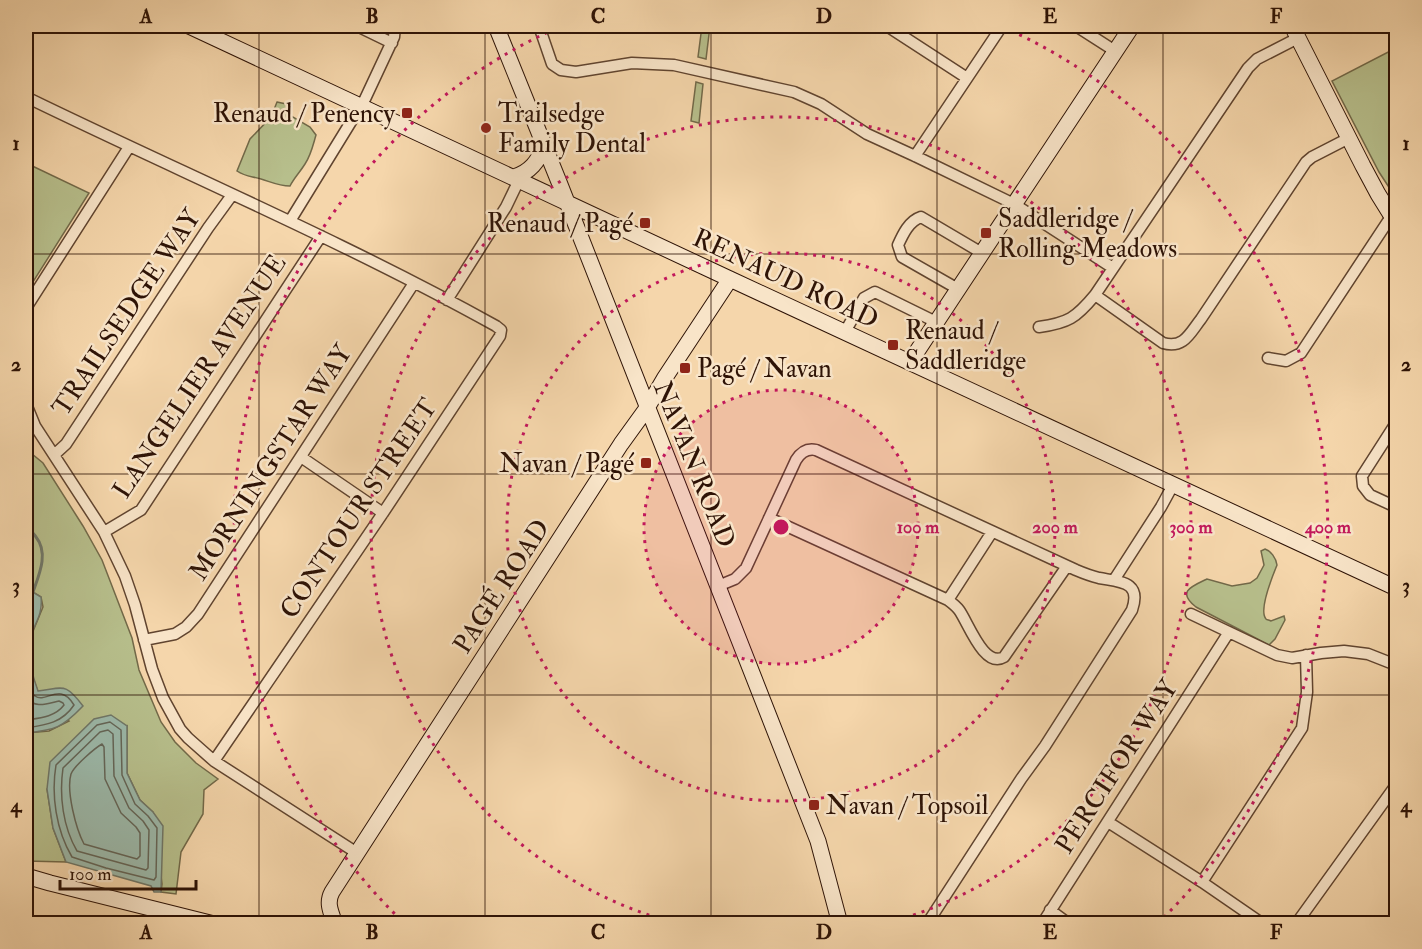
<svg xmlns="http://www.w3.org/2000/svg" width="1422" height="949" font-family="'IM FELL Double Pica',serif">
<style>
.green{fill:#b7bf8c;stroke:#726949;stroke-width:1.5}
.water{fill:#9cb9aa;stroke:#707768;stroke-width:1.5}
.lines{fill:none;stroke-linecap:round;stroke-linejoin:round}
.shore{stroke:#656658;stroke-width:1.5}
.stream{stroke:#707768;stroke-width:3}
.street-casing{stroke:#60442f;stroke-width:13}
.secondary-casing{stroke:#2e1306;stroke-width:17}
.street{stroke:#f8e4c8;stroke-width:10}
.secondary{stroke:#f8e4c8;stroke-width:15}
.grid{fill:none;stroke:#2e1306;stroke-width:1.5;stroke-opacity:0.55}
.ring{fill:none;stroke:#c2185b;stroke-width:3;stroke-dasharray:3 6}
.poi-dot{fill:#8f2418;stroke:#f8e4c8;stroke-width:2}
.labels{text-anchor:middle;stroke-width:5;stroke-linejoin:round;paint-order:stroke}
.poi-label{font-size:26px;fill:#2e1306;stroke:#f8e4c8;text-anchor:start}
.street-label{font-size:26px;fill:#2e1306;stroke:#f8e4c8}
.centre{fill:#c2185b;stroke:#f8e4c8;stroke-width:3}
.ring-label{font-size:18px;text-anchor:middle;font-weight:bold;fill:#c2185b;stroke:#f8e4c8;stroke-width:5;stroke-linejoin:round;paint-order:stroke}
.neatline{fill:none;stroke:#2e1306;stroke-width:2}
.grid-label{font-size:20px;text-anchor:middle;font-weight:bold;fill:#2e1306}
</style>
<rect width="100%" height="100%" fill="#f5d6ab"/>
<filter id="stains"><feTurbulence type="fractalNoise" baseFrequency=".00333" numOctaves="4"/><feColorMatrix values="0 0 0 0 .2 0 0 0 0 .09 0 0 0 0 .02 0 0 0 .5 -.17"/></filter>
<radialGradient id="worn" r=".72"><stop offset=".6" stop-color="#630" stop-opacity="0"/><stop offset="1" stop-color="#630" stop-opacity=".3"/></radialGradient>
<path class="green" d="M 702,26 L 710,26 L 706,59 L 698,57 Z
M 1396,48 L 1396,198 L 1379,172 L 1332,81 Z
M 696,82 L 703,84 L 699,123 L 691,121 Z
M 277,102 L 286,104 L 291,116 L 310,127 L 316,135 C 313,145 311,155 305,164 C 300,172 294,178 290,186 C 279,186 271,182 261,179 C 251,176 246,177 237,171 L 250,139 L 271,117 Z
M 26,163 L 89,193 L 26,293 Z
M 26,449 L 43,463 L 83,526 L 102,560 L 132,638 L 139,670 L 161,722 L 175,742 L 196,763 L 218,779 L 204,790 L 203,814 L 181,852 L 176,894 L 161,892 L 162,884 L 153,812 L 140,800 L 127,773 L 127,726 L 47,789 L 53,828 L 66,862 L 26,861 L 26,733 L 49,731 L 69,721 L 38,692 L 31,672 L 29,641 L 43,607 L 41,597 L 26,588 Z
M 1265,549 C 1271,551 1276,558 1277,565 C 1273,575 1258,610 1266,619 C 1267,620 1269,620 1271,621 L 1284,616 L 1285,620 L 1275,639 L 1269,645 L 1196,607 C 1177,592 1190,587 1207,579 L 1232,586 L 1250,583 L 1257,578 L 1264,565 L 1261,551 Z"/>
<path class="water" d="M 26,588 L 41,597 C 43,615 35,622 30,638 C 26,652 33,678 38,691 C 64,688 65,682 83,706 C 62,728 55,730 26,733 Z
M 111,715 L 127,726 L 127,773 L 140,800 L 153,812 L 163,826 L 161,892 L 154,892 L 151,886 L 66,862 L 53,828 L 47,789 L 50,762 L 94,719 Z"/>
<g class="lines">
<path class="shore" d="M 26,673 C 27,679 29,693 35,696 C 46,704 60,681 74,705 C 62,723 46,725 26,728
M 26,697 C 35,709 46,704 59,701 L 63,703 L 64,705 C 55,717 40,718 26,720
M 110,722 L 121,730 L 122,775 L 135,804 L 148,816 L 157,828 L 156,877 L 154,880 L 106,868 L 72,857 C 56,830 51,795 56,765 L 97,725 Z
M 108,730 L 113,734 L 114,776 L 129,808 L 143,821 L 149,830 L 148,868 L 146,870 L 77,851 C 63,827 59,796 63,768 L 100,732 Z
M 102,744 L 104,747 L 105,779 L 121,813 L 136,827 L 140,833 L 140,856 L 137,859 L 84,844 C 76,829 66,791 71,774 C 74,766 95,748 102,744 Z"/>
<path class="stream" d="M 26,527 C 29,530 34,533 36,537 C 49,553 39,575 33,592"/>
<defs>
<path id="street" d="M 357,26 L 392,43
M 539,26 L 552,64 L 561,70 L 576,72 L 632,63 L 674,65 L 794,92 L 821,104 L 867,134 L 915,156 L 1014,204 L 1113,268
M 887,26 L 967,78
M 1076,26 L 1115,51
M 26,97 C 182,173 343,241 496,326 L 501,330 L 500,336 L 383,513 L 214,761
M 915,156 L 1002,26
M 290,221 L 365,99 L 394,37 L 395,26
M 958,289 L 902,257 L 898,245 C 903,234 909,221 921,217 L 982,253
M 1095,295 L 1163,343 C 1184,349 1190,333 1201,319 L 1306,162 L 1312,157 L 1349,138
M 447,300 L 506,207 L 519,180
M 26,308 L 129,147
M 1039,327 C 1068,323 1076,318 1095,295 L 1248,68 L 1257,59 L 1298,38
M 845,332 L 864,298 L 875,292 L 936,322
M 1268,358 L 1286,361 L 1301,353 L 1396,209
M 26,404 L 35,426 L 104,532 L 125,576 L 135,605 L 152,669 L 163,698 L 180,729 L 188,738 L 214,761 L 357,853
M 1396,423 L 1362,476 L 1363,486 L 1370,495 L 1396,507
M 54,455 L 66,444 L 208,228 L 232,195
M 301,457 L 383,513
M 769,518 L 948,600 C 952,603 956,606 959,610 C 968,622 984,669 1004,657 L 1067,566
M 104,532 L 141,510 L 321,236
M 1114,580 L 1161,507 L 1173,485
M 718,586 L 735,579 L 746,568 L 796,460 C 801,452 807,448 816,450 L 1076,570 C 1083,573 1091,576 1099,578 C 1120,582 1142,581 1132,610 L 1045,746 L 1021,779 L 927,924
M 948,600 L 992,532
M 1191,614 L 1277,655 L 1292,658 L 1321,653 L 1344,651 L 1368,654 L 1396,665
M 144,640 L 175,634 L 186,627 L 198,614 L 414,283
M 1108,822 L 1202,882 L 1263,924
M 1202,882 L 1302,728 L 1307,692 L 1306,655
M 1050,910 L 1069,924
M 1042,924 L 1229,632
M 1296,924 L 1396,785"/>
<path id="secondary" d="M 189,26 L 730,279 L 1396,588
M 496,26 L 559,182 L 818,841 L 840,924
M 1292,26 L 1363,166 L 1378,194 L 1396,223
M 514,177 C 530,172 538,162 544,146
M 910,362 L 1132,26
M 26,876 L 50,883 L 214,924
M 335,924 C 331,912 326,903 332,892 L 621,444 L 647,408 L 664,379 L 730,279"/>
</defs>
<use href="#street" class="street-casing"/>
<use href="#secondary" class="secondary-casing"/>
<use href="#street" class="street"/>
<use href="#secondary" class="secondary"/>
</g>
<path class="grid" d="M 259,26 L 259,924M 485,26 L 485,924M 711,26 L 711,924M 937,26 L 937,924M 1163,26 L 1163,924M 26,254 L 1396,254M 26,474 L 1396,474M 26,695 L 1396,695"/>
<circle cx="781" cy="527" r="137" fill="#c2185b" fill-opacity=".12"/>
<g class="ring">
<circle cx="781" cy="527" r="137"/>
<circle cx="781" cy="527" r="274"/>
<path d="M675 923A410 410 0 1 1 887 923"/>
<path d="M401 920A547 547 0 0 1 559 27M1003 27A547 547 0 0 1 1161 920"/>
</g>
<g class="poi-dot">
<rect x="401" y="107" width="12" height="12" rx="3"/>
<circle cx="486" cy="128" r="6"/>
<rect x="639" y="217" width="12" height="12" rx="3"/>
<rect x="980" y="227" width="12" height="12" rx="3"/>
<rect x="887" y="339" width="12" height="12" rx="3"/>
<rect x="679" y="362" width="12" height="12" rx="3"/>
<rect x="640" y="457" width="12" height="12" rx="3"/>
<rect x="808" y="799" width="12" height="12" rx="3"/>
</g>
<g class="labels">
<g class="poi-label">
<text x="395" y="122" text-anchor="end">Renaud / Penency</text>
<text x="498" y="122">Trailsedge<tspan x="498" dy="30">Family Dental</tspan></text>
<text x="998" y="227">Saddleridge /<tspan x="998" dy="30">Rolling Meadows</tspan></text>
<text x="633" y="232" text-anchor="end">Renaud / Pagé</text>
<text x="905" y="339">Renaud /<tspan x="905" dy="30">Saddleridge</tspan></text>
<text x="697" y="377">Pagé / Navan</text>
<text x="634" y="472" text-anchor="end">Navan / Pagé</text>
<text x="826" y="814">Navan / Topsoil</text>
</g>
<g class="street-label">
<text transform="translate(786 278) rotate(25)" y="9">RENAUD ROAD</text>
<text transform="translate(126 312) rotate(-56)" y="9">TRAILSEDGE WAY</text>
<text transform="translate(199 376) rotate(-56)" y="9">LANGELIER AVENUE</text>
<text transform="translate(270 462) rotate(-57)" y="9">MORNINGSTAR WAY</text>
<text transform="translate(695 464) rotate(68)" y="9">NAVAN ROAD</text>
<text transform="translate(358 508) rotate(-56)" y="9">CONTOUR STREET</text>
<text transform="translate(501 586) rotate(-57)" y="9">PAGÉ ROAD</text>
<text transform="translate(1116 766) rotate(-57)" y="9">PERCIFOR WAY</text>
</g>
</g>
<circle cx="781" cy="527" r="9" class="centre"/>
<g class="ring-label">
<text x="918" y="533">100 m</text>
<text x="1055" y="533">200 m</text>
<text x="1191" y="533">300 m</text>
<text x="1328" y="533">400 m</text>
</g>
<rect width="1422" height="949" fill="none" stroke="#f5d6ab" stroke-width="66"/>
<path d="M60 880v9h136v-9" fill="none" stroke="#2e1306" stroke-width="3"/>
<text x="69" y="880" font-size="18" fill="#2e1306" stroke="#f8e4c8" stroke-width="4.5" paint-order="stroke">100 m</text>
<rect x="33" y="33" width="1356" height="883" class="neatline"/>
<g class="grid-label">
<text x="146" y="23">A</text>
<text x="372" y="23">B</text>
<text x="598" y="23">C</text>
<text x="824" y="23">D</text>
<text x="1050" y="23">E</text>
<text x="1276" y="23">F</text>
<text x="16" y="150">1</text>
<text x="1406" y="150">1</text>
<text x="16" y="371">2</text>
<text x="1406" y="371">2</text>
<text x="16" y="592">3</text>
<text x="1406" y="592">3</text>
<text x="16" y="812">4</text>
<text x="1406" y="812">4</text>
<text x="146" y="939">A</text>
<text x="372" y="939">B</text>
<text x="598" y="939">C</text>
<text x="824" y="939">D</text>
<text x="1050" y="939">E</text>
<text x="1276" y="939">F</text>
</g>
<rect width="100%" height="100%" filter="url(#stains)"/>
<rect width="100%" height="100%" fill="url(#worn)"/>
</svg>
